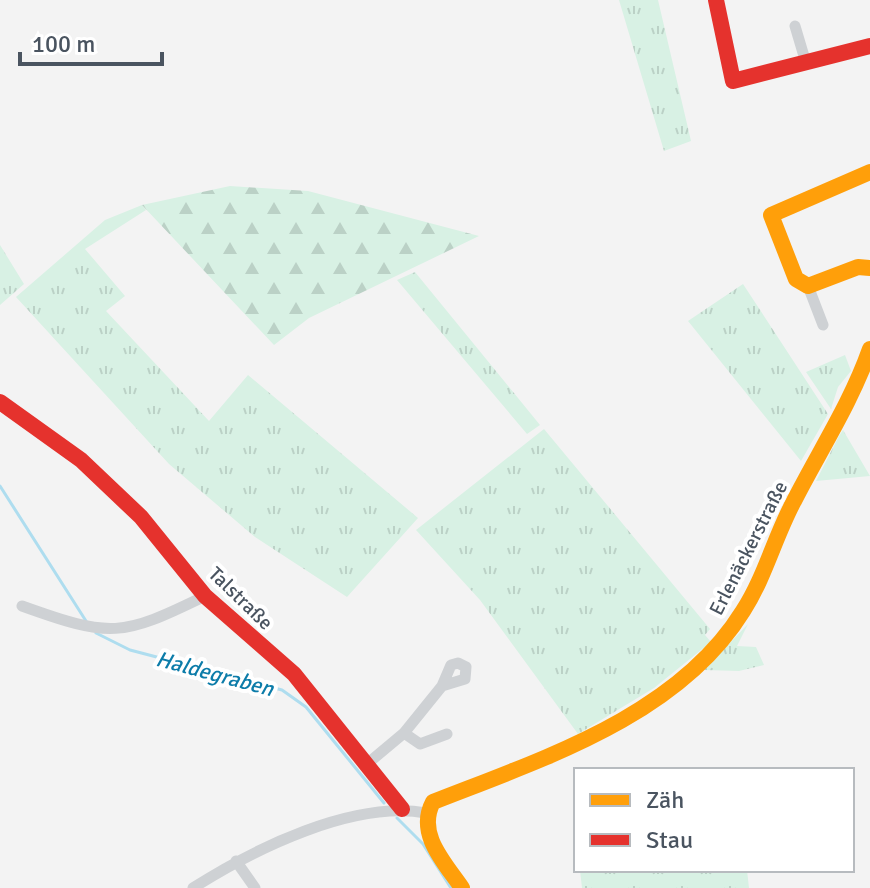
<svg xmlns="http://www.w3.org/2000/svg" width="870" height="888" font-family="Signika,sans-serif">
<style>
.grass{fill:url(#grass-tufts)}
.forest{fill:url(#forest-firs)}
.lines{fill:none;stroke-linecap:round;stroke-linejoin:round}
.stream{stroke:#aeddef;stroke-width:3}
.street{stroke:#ced1d4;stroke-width:11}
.slow{stroke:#ff9f0a;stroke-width:16}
.jam{stroke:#e5322d;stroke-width:16}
.labels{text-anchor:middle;stroke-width:8;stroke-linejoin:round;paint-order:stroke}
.street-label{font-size:20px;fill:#4a5460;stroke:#fff}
.water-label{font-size:22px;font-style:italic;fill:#0c7ca9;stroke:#fff}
</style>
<defs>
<pattern id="grass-tufts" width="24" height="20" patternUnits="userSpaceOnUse" patternTransform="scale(2)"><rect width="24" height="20" fill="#d8f1e4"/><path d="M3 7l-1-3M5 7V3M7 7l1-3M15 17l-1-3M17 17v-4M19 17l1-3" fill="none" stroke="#bbd1c6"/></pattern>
<pattern id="forest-firs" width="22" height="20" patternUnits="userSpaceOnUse" patternTransform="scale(2)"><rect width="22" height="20" fill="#d8f1e4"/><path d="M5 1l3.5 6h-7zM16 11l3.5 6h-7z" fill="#bbd1c6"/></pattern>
</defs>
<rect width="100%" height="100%" fill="#f3f3f3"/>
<path class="grass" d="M 619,0 L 658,0 L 691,141 L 664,151 Z
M 142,205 L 146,210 L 85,249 L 125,296 L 106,311 L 209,421 L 248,375 L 418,518 L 347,597 L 255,537 L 169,464 L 16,297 L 105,220 Z
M 0,245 L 24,284 L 0,305 Z
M 415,272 L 540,425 L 527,434 L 397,280 Z
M 743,284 L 828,414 L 801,461 L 688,321 Z
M 845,355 L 851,371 L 838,387 L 831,409 L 806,372 Z
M 544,429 L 710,629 L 705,635 L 711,642 L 654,688 L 578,734 L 480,600 L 416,530 Z
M 843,430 L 870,476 L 816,481 L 839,436 Z
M 748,624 L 737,646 L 756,647 L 764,665 L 739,671 L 704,670 Z
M 580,870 L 747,870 L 749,888 L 582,888 Z"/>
<path class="forest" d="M 230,186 L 308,191 L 479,236 L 309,318 L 274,345 L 142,205 Z"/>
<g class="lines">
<path class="stream" d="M 0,486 L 86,621
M 96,633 L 130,650 L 282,690 L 306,707 L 384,803
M 397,818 L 423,844 L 451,888"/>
<path class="street" d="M 795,26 L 806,63
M 808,286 L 823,325
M 22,606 C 111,638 121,637 205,596
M 404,733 L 420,744 L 447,734
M 367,764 L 404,733 L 442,686 L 465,679 L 466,667 L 458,663 L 451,665 L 442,686
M 236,861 L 255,888
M 193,888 C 254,849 353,800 426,813"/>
<path class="slow" d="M 870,172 L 771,215 L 796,279 L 808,286 L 858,267 L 870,268
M 462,888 C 445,863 416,834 433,802 C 542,759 678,716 743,611 C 765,577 775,536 794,501 C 820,450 851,403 870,349"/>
<path class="jam" d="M 716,0 L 733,81 L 870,46
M 0,402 L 81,460 L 141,517 L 205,596 L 294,674 L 402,809"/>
</g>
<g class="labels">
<g class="street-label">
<text transform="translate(748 548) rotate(-63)" y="7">Erlenäckerstraße</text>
<text transform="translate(241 598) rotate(44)" y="7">Talstraße</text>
</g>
<g class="water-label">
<text transform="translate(215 673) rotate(15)" y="8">Haldegraben</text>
</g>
</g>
<rect x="574" y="768" width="280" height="104" fill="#ffffff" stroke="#b7bbbf" stroke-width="2"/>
<rect x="590" y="794" width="40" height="12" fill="#ff9f0a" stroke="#b7bbbf" stroke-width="2"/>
<text x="646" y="808" font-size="24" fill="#4a5460">Zäh</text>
<rect x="590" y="834" width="40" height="12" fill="#e5322d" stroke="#b7bbbf" stroke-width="2"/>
<text x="646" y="848" font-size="24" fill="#4a5460">Stau</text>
<path d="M20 52v12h142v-12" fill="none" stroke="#4a5460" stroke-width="4"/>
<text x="32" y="52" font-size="24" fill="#4a5460" stroke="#ffffff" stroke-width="6" paint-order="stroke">100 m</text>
</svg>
